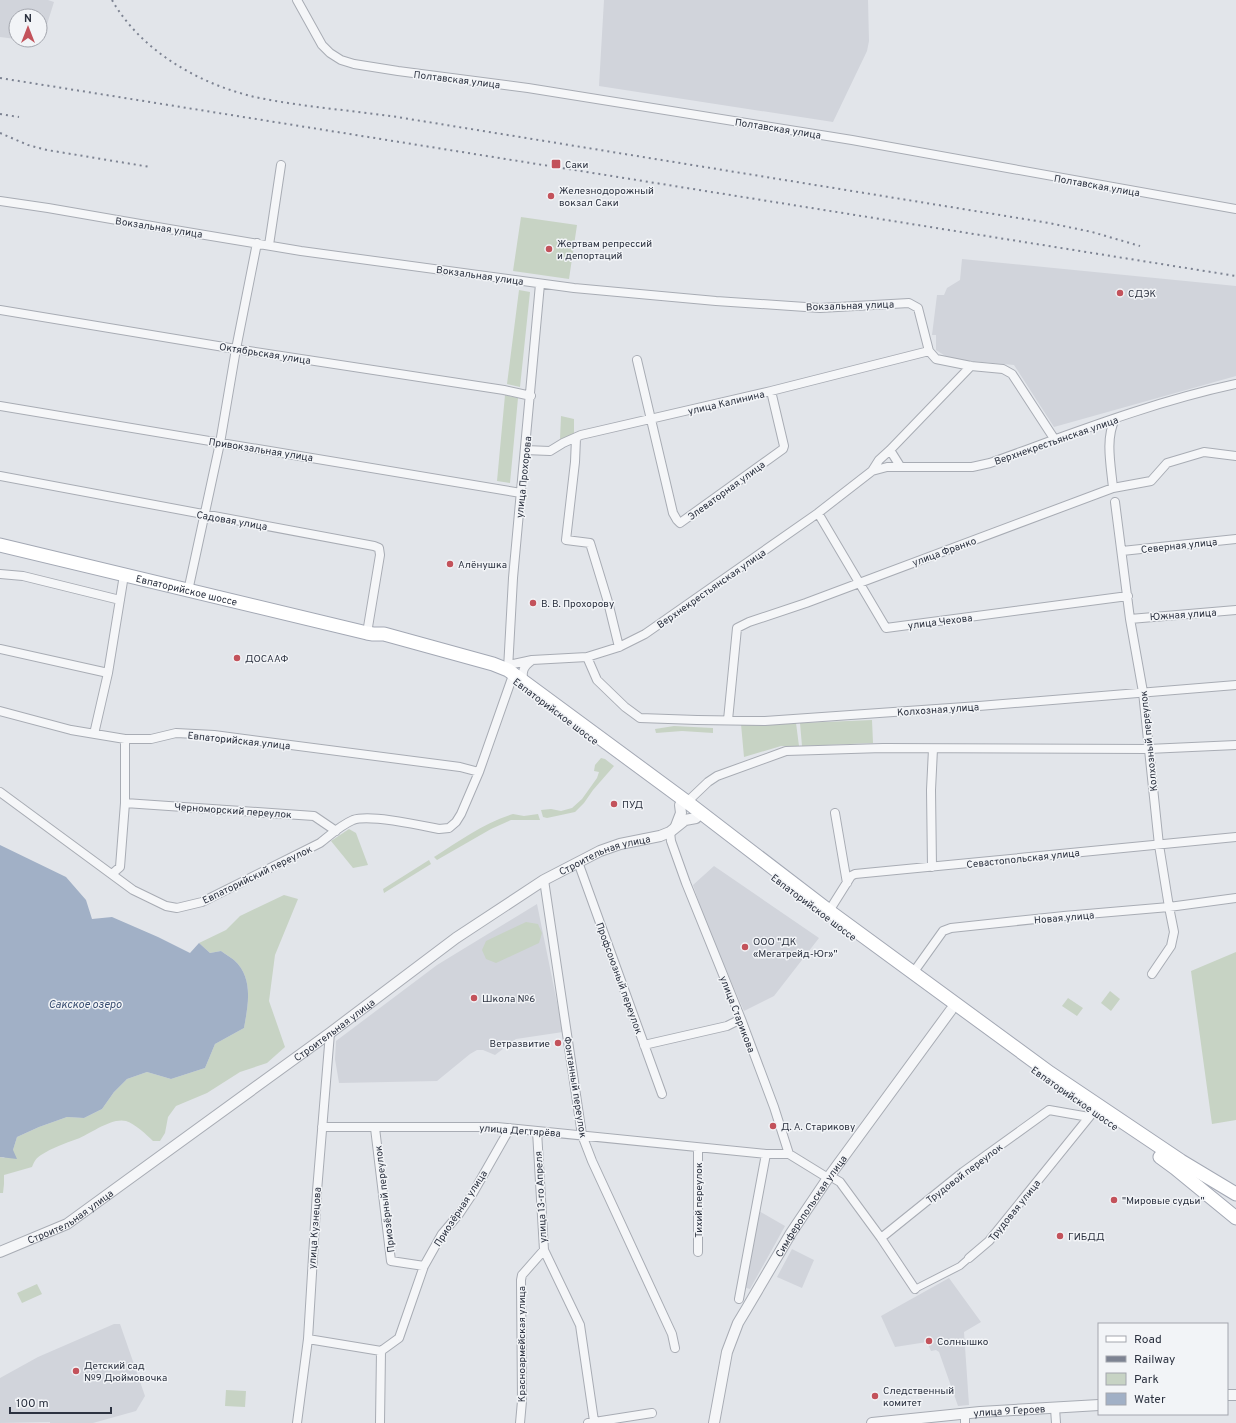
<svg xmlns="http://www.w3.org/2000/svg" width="1236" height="1423" font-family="Overpass,sans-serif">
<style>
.built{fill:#d1d4db}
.green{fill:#c7d3c4}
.water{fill:#a1b0c6}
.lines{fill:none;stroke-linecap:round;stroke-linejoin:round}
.pedestrian-casing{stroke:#a8acb4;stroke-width:8}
.minor-casing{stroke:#a8acb4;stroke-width:10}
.tertiary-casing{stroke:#a8acb4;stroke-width:12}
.primary-casing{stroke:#a3a8b4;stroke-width:15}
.pedestrian{stroke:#f5f6f8;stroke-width:6}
.minor{stroke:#f5f6f8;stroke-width:8}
.tertiary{stroke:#f5f6f8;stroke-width:10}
.primary{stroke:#fff;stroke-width:13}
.rail{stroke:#7d8392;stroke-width:2;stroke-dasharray:2 4;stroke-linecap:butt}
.poi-dot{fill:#c3525b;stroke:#f2f4f7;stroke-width:1.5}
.labels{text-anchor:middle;stroke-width:3;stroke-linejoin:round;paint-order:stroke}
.street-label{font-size:10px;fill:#2c3240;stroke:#f2f4f7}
.poi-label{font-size:10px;fill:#2c3240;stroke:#f2f4f7;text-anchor:start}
.water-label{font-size:11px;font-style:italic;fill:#394e71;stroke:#f2f4f7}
</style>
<rect width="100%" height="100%" fill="#e2e5ea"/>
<path class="built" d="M 0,0 L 48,0 L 54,2 L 43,37 L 40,40 L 40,16 L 16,16 L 16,39 L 0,37 Z
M 604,0 L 868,0 L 869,41 L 867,51 L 833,122 L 599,86 Z
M 962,259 L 1236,286 L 1236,376 L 1054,427 L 1014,365 L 950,359 L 936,350 L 936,335 L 932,335 L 937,295 L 944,295 L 947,288 L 960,280 Z
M 714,866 L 819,938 L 774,996 L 744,1011 L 707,926 L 693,885 Z
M 537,904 L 563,1032 L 516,1039 L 495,1055 L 483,1050 L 477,1050 L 470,1054 L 437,1081 L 339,1083 L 335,1059 L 336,1041 L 437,965 Z
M 759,1211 L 785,1226 L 750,1289 L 743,1287 Z
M 792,1249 L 814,1260 L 802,1288 L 777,1277 Z
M 949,1278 L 981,1322 L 964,1332 L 969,1405 L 958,1406 L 939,1352 L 936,1350 L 931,1351 L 927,1342 L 895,1347 L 881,1316 Z
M 114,1324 L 120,1324 L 145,1396 L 136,1411 L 93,1423 L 50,1423 L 50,1422 L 0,1423 L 0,1378 L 38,1357 Z"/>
<path class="green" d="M 521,217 L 577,225 L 569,279 L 513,271 Z
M 519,290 L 530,292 L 520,387 L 507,384 Z
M 505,395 L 518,398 L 510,483 L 497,481 Z
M 561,416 L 574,419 L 574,436 L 560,439 Z
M 872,720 L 873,743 L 802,746 L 800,723 Z
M 796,723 L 799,746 L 781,746 L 744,757 L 741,724 Z
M 674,726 L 713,728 L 713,733 L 682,731 L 656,733 L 655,729 Z
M 601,758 L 605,759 L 614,766 L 593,790 L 584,803 L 575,812 L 547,818 L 543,817 L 541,810 L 551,809 L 561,811 L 572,808 L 582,799 L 597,778 L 599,772 L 594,771 L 595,765 Z
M 513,814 L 524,816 L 538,814 L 540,820 L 511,820 L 491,829 L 437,860 L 434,857 C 459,841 484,823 513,814 Z
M 349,829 L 356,833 L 368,865 L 353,868 L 331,841 Z
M 429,860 L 431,864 L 384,893 L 383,889 Z
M 284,895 L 298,899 L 275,955 L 269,1001 L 285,1047 L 267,1063 L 240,1072 L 207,1093 L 176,1106 L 168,1117 L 165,1133 L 160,1141 L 153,1141 C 147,1135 134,1123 126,1121 C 112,1117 90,1134 77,1139 C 65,1143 52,1148 41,1155 C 36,1158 34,1162 32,1167 L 4,1175 L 4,1184 L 3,1193 L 0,1193 L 0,1157 L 4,1158 L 13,1150 L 17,1137 L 39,1127 L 67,1117 L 84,1118 L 102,1109 L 114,1092 L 127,1079 L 147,1072 L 171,1079 L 205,1068 L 215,1044 L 244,1028 C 248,1005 254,978 234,960 C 230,957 225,954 221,951 L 210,953 L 199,943 L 226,930 L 240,916 Z
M 526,922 L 538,924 L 542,933 L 539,943 L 496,963 L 486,959 L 482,950 L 486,941 Z
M 1236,952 L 1236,1120 L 1212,1124 L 1191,971 Z
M 1110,991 L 1120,999 L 1111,1011 L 1101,1003 Z
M 1068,998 L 1083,1008 L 1077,1016 L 1062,1006 Z
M 37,1284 L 42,1294 L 22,1303 L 17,1293 Z
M 226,1390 L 246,1391 L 245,1407 L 225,1406 Z"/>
<path class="water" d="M 0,845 L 66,877 L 86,900 L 92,919 L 112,917 L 158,937 L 190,953 L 199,943 L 210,953 L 221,951 C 225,954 230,957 234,960 C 254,978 248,1005 244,1028 L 215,1044 L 205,1068 L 171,1079 L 147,1072 L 127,1079 L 114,1092 L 102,1109 L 84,1118 L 67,1117 L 39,1127 L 17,1137 L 13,1150 L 17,1159 L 0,1157 Z"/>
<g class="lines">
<defs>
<path id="pedestrian" d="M 915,1289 L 960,1266 L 969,1258"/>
<path id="minor" d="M 297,0 L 322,45 L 330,53 L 341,60 L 354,64 L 398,71 L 528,88 L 852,140 L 1236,209
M 0,201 L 48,208 L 169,229 L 301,251 L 574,288 L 716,301 L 820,308 L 909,303 L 918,308 L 929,351 L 936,359 L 971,366 L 1003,369 L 1012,374 L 1055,440
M 269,245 L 281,165
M 0,310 L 236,349 L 504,390 L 531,396
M 637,360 L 673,513 L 677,520 L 680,523 L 783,449 L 784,446 L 771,391
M 0,406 L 521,493
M 576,438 L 575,462 L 566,540 L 590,543 L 608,602 L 619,647
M 525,450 L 550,451 L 563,443 L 581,435 L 771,391 L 929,351
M 890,450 L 900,466
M 872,471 L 879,460 L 890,450 L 971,366
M 0,476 L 374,546 L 379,548 L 380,555 L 367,633
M 1113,488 C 1111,466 1105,439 1115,419
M 1115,502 L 1130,619 L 1143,692 L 1159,845 L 1169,907 L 1174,932 L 1171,946 L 1152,974
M 818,513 L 886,628 L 1128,596
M 1122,551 L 1236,539
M 0,574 L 23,576 L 120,600
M 188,591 L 220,443 L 236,349 L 257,243
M 1130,619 L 1236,610
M 0,649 L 108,673
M 587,657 L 597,680 L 625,707 L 640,718 L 697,720 L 765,721 L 979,706 L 1236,685
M 508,665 L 532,660 L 587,657 L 619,647 L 645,634 L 818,513 L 872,471 L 887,467 L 972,467 L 990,463 C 1071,434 1152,402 1236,384
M 508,669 L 513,578 L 540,284
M 523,681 C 522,671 523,667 531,661
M 0,711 L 71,730 L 125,739 L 151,739 L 176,733 L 214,735 L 460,767 L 479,772
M 728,720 L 737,628 L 749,622 L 806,603 L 1113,488 L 1151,481 L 1167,463 L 1204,452 L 1236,456
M 94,734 L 108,673 L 124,575
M 0,792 L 133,890 L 166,906 L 177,908 L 202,902 L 320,843 C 330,835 341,825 353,820 C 370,814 419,825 439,829 L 449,828 L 456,822 L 461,814 L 479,772 L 512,678
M 687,802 L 708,782 L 717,776 L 786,751 L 883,748 L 1148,749 L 1236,745
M 125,803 L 314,816 L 336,831
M 835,813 L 847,883
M 670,832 L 671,841 L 686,883 L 741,1019 L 774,1107 L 789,1154 L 828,1178
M 578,862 L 662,1094
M 932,867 L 931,790 L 933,749
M 112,874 L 120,867 L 125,803 L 125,739
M 544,880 L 582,1135 L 592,1161 L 672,1334 L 675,1348
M 829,911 L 851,876 L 855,874 L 1236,837
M 913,973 L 943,931 L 951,928 L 1064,916 L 1169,907 L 1236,898
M 644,1045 L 727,1026 L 741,1019
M 322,1127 L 497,1127 L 766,1154 L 789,1154
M 375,1128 L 391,1261 L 424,1266
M 537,1131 L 544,1250 L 580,1325 L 594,1421
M 830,1176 L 840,1182 L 881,1238 L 915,1289
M 881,1238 L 963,1172 L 1049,1110 L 1089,1117
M 698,1252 L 698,1148
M 969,1258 L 989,1241 L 1094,1111
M 739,1299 L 766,1154
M 308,1339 L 381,1351
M 381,1351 L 399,1338 L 424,1266 L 442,1234 L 459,1214 L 473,1193 L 510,1128
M 1055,1408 L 1056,1423
M 965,1413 L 965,1423
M 297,1423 L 308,1339 L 317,1191 L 330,1033
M 380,1423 L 381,1351
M 520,1423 L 522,1401 L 521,1280 L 522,1275 L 544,1250
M 588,1423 L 652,1413"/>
<g id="tertiary">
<path d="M 676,826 L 681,813 L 680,805"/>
<path id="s1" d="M 0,1252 L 67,1224 L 330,1033 L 456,938 L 544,880 L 600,851 L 620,844 L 660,836 L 670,832 L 685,820 L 696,818"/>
<path d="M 1227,1395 L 1236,1395"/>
<path id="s2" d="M 714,1423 L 727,1352 L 738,1323 L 747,1308 L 791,1233 L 828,1178 L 951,1010"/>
<path id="s3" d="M 872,1423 L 980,1412 L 1099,1405"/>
</g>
<g id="primary">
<path id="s4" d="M 0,545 L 367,633 L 373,634 L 384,634 L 493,664 L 508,670 L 687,802 L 829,911 L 1050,1073 L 1181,1161 L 1236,1194"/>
<path d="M 1160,1157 L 1175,1168 L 1236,1218"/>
</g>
</defs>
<use href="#pedestrian" class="pedestrian-casing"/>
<use href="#minor" class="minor-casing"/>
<use href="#tertiary" class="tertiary-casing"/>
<use href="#primary" class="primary-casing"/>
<use href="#pedestrian" class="pedestrian"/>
<use href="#minor" class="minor"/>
<use href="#tertiary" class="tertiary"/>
<use href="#primary" class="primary"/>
<path class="rail" d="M 112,0 C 141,51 199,84 255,97 C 302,107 350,110 397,117 L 1049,223 L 1092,232 L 1140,246
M 0,78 L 1236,276
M 0,114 L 19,117
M 0,133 L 28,145 L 47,150 L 150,167"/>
</g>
<g class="poi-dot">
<rect x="551" y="159" width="10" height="10" rx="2"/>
<circle cx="551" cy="196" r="4"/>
<circle cx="549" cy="249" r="4"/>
<circle cx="1120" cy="293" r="4"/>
<circle cx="450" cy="564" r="4"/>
<circle cx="533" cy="603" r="4"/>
<circle cx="237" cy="658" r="4"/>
<circle cx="614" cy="804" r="4"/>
<circle cx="745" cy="947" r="4"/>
<circle cx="474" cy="998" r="4"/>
<circle cx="558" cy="1043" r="4"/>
<circle cx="773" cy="1126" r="4"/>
<circle cx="1114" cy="1200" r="4"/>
<circle cx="1060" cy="1236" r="4"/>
<circle cx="929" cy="1341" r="4"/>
<circle cx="76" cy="1371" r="4"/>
<circle cx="875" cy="1396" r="4"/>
</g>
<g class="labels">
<g class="street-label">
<text transform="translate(457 79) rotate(7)" y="4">Полтавская улица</text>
<text transform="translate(778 128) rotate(9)" y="4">Полтавская улица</text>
<text transform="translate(1097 185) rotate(10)" y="4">Полтавская улица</text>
<text transform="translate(159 227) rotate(9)" y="4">Вокзальная улица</text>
<text transform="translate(480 275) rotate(8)" y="4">Вокзальная улица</text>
<text transform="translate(850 305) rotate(-2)" y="4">Вокзальная улица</text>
<text transform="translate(265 353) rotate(9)" y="4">Октябрьская улица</text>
<text transform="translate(726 402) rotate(-13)" y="4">улица Калинина</text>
<text transform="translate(1056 440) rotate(-19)" y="4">Верхнекрестьянская улица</text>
<text transform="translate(261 449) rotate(9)" y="4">Привокзальная улица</text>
<text transform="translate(523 477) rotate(-84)" y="4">улица Прохорова</text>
<text transform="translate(726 490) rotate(-36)" y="4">Элеваторная улица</text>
<text transform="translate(232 520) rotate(10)" y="4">Садовая улица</text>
<text transform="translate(1179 545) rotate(-6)" y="4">Северная улица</text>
<text transform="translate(944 551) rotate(-20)" y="4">улица Франко</text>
<text transform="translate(711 588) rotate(-35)" y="4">Верхнекрестьянская улица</text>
<text dy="4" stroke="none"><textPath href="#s4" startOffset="192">Евпаторийское шоссе</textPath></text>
<text transform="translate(1183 614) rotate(-4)" y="4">Южная улица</text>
<text transform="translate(940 621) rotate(-7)" y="4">улица Чехова</text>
<text transform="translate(938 709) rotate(-4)" y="4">Колхозная улица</text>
<text transform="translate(556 711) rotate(37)" y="4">Евпаторийское шоссе</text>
<text transform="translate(239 740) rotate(6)" y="4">Евпаторийская улица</text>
<text transform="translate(1148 741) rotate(-96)" y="4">Колхозный переулок</text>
<text transform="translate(233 810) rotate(4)" y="4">Черноморский переулок</text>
<text dy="4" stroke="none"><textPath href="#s1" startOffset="727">Строительная улица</textPath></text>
<text transform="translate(1023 858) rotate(-6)" y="4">Севастопольская улица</text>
<text transform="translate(257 874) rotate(-26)" y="4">Евпаторийский переулок</text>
<text transform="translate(814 907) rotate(37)" y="4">Евпаторийское шоссе</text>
<text transform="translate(1064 917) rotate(-5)" y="4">Новая улица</text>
<text transform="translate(620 978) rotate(70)" y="4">Профсоюзный переулок</text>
<text transform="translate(738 1014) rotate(69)" y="4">улица Старикова</text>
<text dy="4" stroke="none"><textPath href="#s1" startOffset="403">Строительная улица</textPath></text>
<text transform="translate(576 1087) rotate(81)" y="4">Фонтанный переулок</text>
<text transform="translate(1075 1098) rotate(35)" y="4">Евпаторийское шоссе</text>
<text transform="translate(520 1130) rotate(4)" y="4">улица Дегтярёва</text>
<text transform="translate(964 1173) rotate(-37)" y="4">Трудовой переулок</text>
<text transform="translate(540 1197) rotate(-93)" y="4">улица 13-го Апреля</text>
<text transform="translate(384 1199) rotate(-97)" y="4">Приозёрный переулок</text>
<text transform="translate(698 1200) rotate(-90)" y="4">Тихий переулок</text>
<text dy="4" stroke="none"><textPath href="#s2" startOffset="241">Симферопольская улица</textPath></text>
<text transform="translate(460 1208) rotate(-57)" y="4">Приозёрная улица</text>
<text transform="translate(1014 1210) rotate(-51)" y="4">Трудовая улица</text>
<text dy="4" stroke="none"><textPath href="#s1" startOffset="79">Строительная улица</textPath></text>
<text transform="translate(314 1228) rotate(-86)" y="4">улица Кузнецова</text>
<text transform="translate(521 1344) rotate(-90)" y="4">Красноармейская улица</text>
<text dy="4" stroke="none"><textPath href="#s3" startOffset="138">улица 9 Героев</textPath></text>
</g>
<g class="poi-label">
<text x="565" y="168">Саки</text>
<text x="559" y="194">Железнодорожный<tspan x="559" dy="12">вокзал Саки</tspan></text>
<text x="557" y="247">Жертвам репрессий<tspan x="557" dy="12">и депортаций</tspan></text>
<text x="1128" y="297">СДЭК</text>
<text x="458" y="568">Алёнушка</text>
<text x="541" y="607">В. В. Прохорову</text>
<text x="245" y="662">ДОСААФ</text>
<text x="622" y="808">ПУД</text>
<text x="753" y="945">ООО "ДК<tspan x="753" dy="12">«Мегатрейд-Юг»"</tspan></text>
<text x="482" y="1002">Школа №6</text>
<text x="550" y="1047" text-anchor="end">Ветразвитие</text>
<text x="781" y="1130">Д. А. Старикову</text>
<text x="1122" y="1204">"Мировые судьи"</text>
<text x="1068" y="1240">ГИБДД</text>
<text x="937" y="1345">Солнышко</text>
<text x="84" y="1369">Детский сад<tspan x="84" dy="12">№9 Дюймовочка</tspan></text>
<text x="883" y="1394">Следственный<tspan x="883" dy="12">комитет</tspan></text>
</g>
<g class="water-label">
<text x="85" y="1008">Сакское озеро</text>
</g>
</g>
<rect x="1098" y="1323" width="130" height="92" fill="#f2f4f7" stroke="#a3a6ae"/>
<rect x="1106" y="1336" width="20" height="6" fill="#ffffff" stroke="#a3a6ae"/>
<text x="1134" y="1343" font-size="12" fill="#2c3240">Road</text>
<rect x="1106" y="1356" width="20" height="6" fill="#7d8392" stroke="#a3a6ae"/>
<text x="1134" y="1363" font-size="12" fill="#2c3240">Railway</text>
<rect x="1106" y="1373" width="20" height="12" fill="#c7d3c4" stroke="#a3a6ae"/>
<text x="1134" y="1383" font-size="12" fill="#2c3240">Park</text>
<rect x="1106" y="1393" width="20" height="12" fill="#a1b0c6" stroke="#a3a6ae"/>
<text x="1134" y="1403" font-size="12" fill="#2c3240">Water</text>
<g transform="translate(28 28)"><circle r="19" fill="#f2f4f7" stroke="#a3a6ae"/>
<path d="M0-3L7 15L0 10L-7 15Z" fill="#c3525b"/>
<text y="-6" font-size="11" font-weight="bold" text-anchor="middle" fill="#2c3240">N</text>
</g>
<path d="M10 1407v6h101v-6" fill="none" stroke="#2c3240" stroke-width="2"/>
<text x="16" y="1407" font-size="12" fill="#2c3240" stroke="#f2f4f7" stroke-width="3" paint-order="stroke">100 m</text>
</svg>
